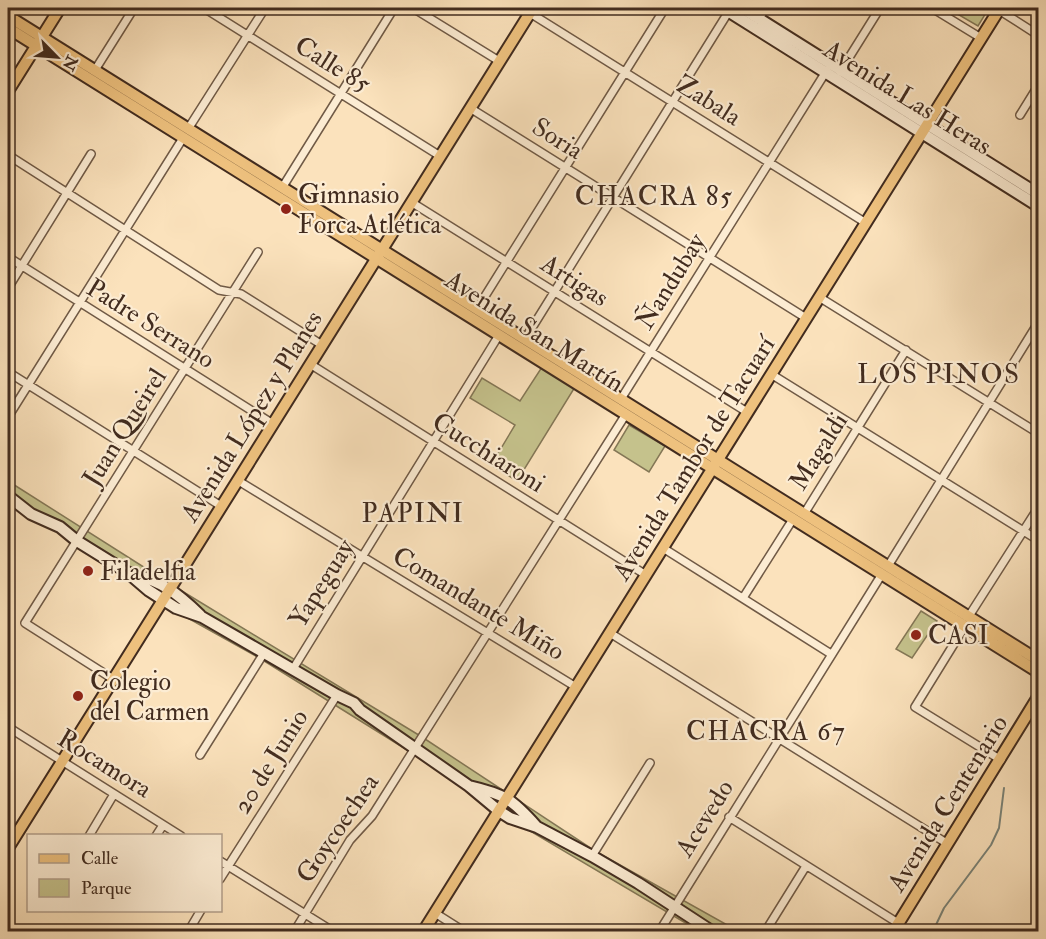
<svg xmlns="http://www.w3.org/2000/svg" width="1046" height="939" font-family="'IM FELL Double Pica',serif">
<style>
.green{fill:#c5c28c;stroke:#847756;stroke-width:1.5}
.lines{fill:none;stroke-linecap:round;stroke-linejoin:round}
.stream{stroke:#7a8378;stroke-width:2}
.minor-casing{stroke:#705a46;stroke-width:10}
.secondary-casing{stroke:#422c1f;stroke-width:14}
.primary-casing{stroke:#422c1f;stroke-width:14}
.minor{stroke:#fcecd3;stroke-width:7}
.secondary{stroke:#fcecd3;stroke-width:10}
.primary{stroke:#eec17e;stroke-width:10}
.poi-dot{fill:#8f2418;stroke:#fcecd3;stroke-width:2}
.labels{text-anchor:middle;stroke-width:4.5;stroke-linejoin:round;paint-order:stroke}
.street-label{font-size:26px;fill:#422c1f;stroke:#fcecd3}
.poi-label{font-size:26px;fill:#422c1f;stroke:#fcecd3;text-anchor:start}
.neighbourhood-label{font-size:27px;letter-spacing:1.5px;fill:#422c1f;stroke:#fcecd3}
</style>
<rect width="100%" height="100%" fill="#fbe2bc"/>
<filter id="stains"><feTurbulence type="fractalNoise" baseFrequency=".00333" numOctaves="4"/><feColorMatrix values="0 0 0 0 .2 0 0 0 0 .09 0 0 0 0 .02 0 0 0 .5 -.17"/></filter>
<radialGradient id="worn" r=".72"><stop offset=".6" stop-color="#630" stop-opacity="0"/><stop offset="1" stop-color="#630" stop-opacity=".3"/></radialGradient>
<path class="green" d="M 947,8 L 989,8 L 978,26 Z
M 542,367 L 575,387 L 517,481 L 491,465 L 515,425 L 470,398 L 482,378 L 520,401 Z
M 629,425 L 665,446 L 649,472 L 614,450 Z
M 8,481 L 172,585 L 422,737 L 595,851 L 738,931 L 699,931 L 498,812 L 412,753 L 261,659 L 161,603 L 76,543 L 8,501 Z
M 921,611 L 937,621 L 912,658 L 896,649 Z"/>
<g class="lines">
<path class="stream" d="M 935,932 L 934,929 L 944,908 L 991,845 L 999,828 L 1004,788"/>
<defs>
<path id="minor" d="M 204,8 L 440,156
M 413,8 L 499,61
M 932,8 L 981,38
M 999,10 L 1038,35
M 530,13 L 866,223
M 759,18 L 766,8
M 95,70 L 134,8
M 840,72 L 880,8
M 470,108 L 806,318
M 1020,115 L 1038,86
M 188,129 L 265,8
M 8,155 L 219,290 L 241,294 L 322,345
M 282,188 L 394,8
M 411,202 L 747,412
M 8,257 L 273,424
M 8,288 L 91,154
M 819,297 L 1038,433
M 477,309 L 665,8
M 525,339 L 729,11
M 310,364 L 646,575
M 8,372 L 221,506
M 771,374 L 1038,540
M 621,399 L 827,70
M 8,417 L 183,138
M 237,480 L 576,687
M 804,514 L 906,350
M 663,548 L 831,654
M 888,566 L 1038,323
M 743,598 L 793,519
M 969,616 L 1038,508
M 965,626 L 915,707 L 1001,760
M 610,633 L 948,844
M 293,669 L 499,335
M 113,679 L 25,623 L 258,252
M 8,727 L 181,836
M 200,755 L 264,653
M 729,817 L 898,923
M 89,836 L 114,794
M 156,836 L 163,825
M 592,856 L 650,763
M 220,861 L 334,932
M 220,879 L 337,695
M 435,913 L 465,932
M 188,932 L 201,910
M 294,932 L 350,840 L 372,816 L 626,414
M 659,932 L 882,574
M 765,932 L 806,866"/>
<path id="secondary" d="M 723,8 L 1038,206
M 742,8 L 1038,194
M 8,496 L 31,514 L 60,527 L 77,541 L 127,572 L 148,590 L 176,608 L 202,617 L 337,695 L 354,703 L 360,710 L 469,786 L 499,811 L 510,818 L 537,827 L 592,856 L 638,883 L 713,932
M 130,573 C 163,582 176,592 200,615
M 469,786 C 504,794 512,799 536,826"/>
<path id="primary" d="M 8,16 L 1038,660
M 8,28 L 1038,672
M 8,91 L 60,8
M 8,848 L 533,8
M 423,932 L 1000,8
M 893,932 L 1038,697"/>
</defs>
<use href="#minor" class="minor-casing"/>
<use href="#secondary" class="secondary-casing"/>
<use href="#primary" class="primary-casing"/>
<use href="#minor" class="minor"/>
<use href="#secondary" class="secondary"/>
<use href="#primary" class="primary"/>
</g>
<g class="poi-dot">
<circle cx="286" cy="209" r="6"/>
<circle cx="88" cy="571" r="6"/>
<circle cx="916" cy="635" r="6"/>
<circle cx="78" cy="696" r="6"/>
</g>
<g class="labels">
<g class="street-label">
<text transform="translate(333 64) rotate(32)" y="9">Calle 85</text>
<text transform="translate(908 97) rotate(32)" y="9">Avenida Las Heras</text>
<text transform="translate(709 100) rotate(32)" y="9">Zabala</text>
<text transform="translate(558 138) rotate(32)" y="9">Soria</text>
<text transform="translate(575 280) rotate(32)" y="9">Artigas</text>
<text transform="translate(670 281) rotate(-58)" y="9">Ñandubay</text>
<text transform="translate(151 323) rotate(32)" y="9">Padre Serrano</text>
<text transform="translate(535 331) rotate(32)" y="9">Avenida San Martín</text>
<text transform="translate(251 416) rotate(-58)" y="9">Avenida López y Planes</text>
<text transform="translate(124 427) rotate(-58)" y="9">Juan Queirel</text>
<text transform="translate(818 451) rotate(-58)" y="9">Magaldi</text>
<text transform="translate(489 452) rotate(32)" y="9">Cucchiaroni</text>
<text transform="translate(693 458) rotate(-58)" y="9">Avenida Tambor de Tacuarí</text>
<text transform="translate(321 583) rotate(-58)" y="9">Yapeguay</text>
<text transform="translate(479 603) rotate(31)" y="9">Comandante Miño</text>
<text transform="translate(270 761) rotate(-58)" y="9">20 de Junio</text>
<text transform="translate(105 763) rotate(32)" y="9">Rocamora</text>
<text transform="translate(947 803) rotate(-58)" y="9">Avenida Centenario</text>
<text transform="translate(704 818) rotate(-58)" y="9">Acevedo</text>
<text transform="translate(337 828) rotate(-56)" y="9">Goycoechea</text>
</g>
<g class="poi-label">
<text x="298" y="203">Gimnasio<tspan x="298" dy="30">Forca Atlética</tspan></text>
<text x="100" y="580">Filadelfia</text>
<text x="928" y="644">CASI</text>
<text x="90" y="690">Colegio<tspan x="90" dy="30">del Carmen</tspan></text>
</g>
<g class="neighbourhood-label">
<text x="654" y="205">CHACRA 85</text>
<text x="939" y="383">LOS PINOS</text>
<text x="413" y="522">PAPINI</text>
<text x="766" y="740">CHACRA 67</text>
</g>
</g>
<rect width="1046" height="939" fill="none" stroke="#fbe2bc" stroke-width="30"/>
<rect x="9" y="9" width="1028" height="921" fill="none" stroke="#422c1f" stroke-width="3"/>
<rect x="15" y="15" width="1016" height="909" fill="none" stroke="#422c1f" stroke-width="1.5"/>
<rect x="27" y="834" width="195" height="78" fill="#fcecd3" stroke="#b29f8b" stroke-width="1.5"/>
<rect x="39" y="854" width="30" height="9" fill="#eec17e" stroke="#b29f8b" stroke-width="1.5"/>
<text x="81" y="864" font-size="18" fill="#422c1f">Calle</text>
<rect x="39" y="879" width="30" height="18" fill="#c5c28c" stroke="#b29f8b" stroke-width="1.5"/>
<text x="81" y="894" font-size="18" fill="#422c1f">Parque</text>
<g transform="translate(57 57) rotate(115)" stroke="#fcecd3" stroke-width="4.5" paint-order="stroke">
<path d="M0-4.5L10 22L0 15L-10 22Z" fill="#422c1f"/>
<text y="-9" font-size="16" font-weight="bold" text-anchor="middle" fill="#422c1f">N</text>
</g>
<rect width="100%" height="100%" filter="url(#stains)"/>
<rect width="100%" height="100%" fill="url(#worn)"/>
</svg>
